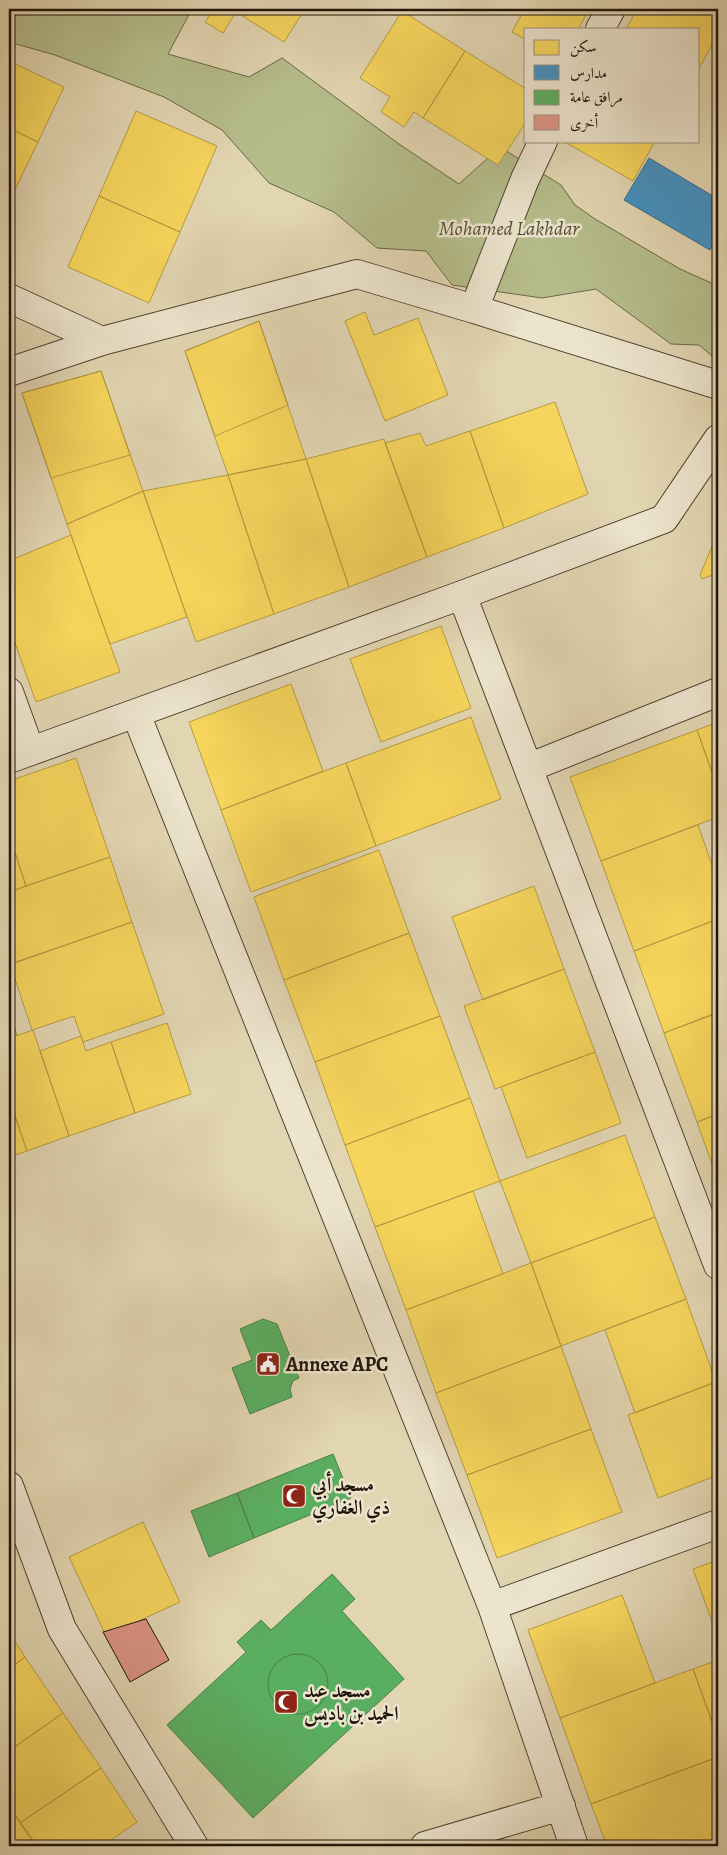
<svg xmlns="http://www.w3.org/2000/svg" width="727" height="1855" font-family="Alegreya,Amiri,serif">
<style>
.green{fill:#b5bd8b;stroke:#6a6849}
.homes{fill:#f6d55c;stroke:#b69b42}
.schools{fill:#4393c3;stroke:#386d8b}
.public{fill:#5aae61;stroke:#488046}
.building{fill:#dc9485;stroke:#1f1307}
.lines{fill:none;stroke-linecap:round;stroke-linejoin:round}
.street-casing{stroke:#504432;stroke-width:30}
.street{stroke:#ece4cd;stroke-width:28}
.labels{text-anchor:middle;stroke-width:5;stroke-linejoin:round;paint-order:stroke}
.park-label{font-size:20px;font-style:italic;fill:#544e35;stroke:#ece4cd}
.poi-label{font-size:20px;font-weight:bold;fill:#1f1307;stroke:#ece4cd;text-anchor:start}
</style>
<rect width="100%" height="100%" fill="#e2d6b2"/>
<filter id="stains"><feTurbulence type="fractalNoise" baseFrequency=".004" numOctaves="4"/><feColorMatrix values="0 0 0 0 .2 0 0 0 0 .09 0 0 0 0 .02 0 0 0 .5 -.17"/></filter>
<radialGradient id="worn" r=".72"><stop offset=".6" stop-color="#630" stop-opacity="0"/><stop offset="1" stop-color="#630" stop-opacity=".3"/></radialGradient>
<path class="green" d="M 9,9 L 192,9 L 168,54 L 249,77 L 282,58 L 399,144 L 459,184 L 500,147 L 561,185 L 575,205 L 595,219 L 680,269 L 718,286 L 718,361 L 699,345 L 671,344 L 596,289 L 542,298 L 452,285 L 426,251 L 377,248 L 334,212 L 269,183 L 222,130 L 164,97 L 55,55 L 9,42 Z"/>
<path class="homes" d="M 214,9 L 305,9 L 284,42 L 236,12 L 223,33 L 205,22 Z
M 522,9 L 575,9 L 586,15 L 578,29 L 526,29 L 526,40 L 512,32 L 524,10 Z
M 575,9 L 589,9 L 586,15 Z
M 637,9 L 707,9 L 718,15 L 718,35 L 698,70 L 698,29 L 626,29 Z
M 402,11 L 465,51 L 423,118 L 414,112 L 404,127 L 381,112 L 390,97 L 360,78 Z
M 465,51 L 526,89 L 526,122 L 498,165 L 423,118 Z
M 9,61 L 64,87 L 38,142 L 9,128 Z
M 136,111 L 217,146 L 180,232 L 99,196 Z
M 9,128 L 38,142 L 9,202 Z
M 563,141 L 655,141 L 633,181 Z
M 99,196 L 180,232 L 149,303 L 68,267 Z
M 365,312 L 374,335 L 418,318 L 448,395 L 385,421 L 345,321 Z
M 259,321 L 288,405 L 215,436 L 185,351 Z
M 259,321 L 306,459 L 228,475 L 185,351 Z
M 101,371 L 130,455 L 51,478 L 22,393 Z
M 101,371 L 143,491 L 67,524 L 22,393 Z
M 555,402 L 588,494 L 504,528 L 470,431 Z
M 470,431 L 504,528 L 427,557 L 385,443 L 420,433 L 426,446 Z
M 384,439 L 427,557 L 349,587 L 306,459 Z
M 306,459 L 349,587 L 274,614 L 228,475 Z
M 228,475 L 274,614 L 196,642 L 143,491 Z
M 143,491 L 187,617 L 110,644 L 67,524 Z
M 71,535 L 120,672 L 36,702 L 9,626 L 9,561 Z
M 717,535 L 718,573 L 702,579 L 700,575 Z
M 441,626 L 471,708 L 381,742 L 350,659 Z
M 291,684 L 323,771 L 221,810 L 189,722 Z
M 471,717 L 501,799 L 376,846 L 346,763 Z
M 718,722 L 718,789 L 697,730 Z
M 697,730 L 718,789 L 718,817 L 601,861 L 570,777 Z
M 76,758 L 110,857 L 26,886 L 9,834 L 9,781 Z
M 346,763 L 376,846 L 251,892 L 221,810 Z
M 698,825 L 718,882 L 718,919 L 634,951 L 601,861 Z
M 9,834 L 26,886 L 9,892 Z
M 379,850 L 409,933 L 284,980 L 254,897 Z
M 110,857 L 132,922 L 9,965 L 9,892 Z
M 534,886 L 564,969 L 483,1000 L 452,917 Z
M 718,919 L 718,1013 L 664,1033 L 634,951 Z
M 132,922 L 164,1014 L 83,1042 L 74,1016 L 32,1030 L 10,964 Z
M 409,933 L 440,1016 L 315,1062 L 284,980 Z
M 564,969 L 595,1052 L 495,1089 L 464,1006 Z
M 9,1010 L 17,1035 L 9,1038 Z
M 718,1012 L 718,1114 L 697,1122 L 664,1033 Z
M 440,1016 L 470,1098 L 345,1145 L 315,1062 Z
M 167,1023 L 191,1094 L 135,1113 L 111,1042 Z
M 33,1030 L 69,1136 L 27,1151 L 9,1098 L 9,1038 Z
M 81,1036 L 86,1051 L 111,1042 L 135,1113 L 69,1136 L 40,1051 Z
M 595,1052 L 621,1123 L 527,1158 L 501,1087 Z
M 9,1098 L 27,1151 L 9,1157 Z
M 470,1098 L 500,1181 L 375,1227 L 345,1145 Z
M 718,1114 L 718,1181 L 697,1122 Z
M 625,1135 L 655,1217 L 531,1263 L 500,1181 Z
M 473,1191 L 503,1274 L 406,1310 L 375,1227 Z
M 655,1217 L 686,1299 L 561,1346 L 531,1263 Z
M 531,1263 L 561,1346 L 436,1393 L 406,1310 Z
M 686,1299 L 716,1382 L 635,1413 L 605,1330 Z
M 561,1346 L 591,1429 L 467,1475 L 436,1393 Z
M 716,1382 L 718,1475 L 658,1498 L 628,1415 Z
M 591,1429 L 622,1512 L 497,1558 L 467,1475 Z
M 143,1522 L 180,1602 L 106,1636 L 69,1557 Z
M 718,1560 L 718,1638 L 693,1569 Z
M 622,1595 L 655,1683 L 560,1718 L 528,1630 Z
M 9,1632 L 25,1657 L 9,1669 Z
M 25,1657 L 63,1713 L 9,1751 L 9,1669 Z
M 718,1660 L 718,1738 L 693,1669 Z
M 693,1669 L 718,1738 L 718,1757 L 591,1804 L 560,1718 Z
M 63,1713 L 101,1768 L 20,1823 L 9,1806 L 9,1751 Z
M 718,1757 L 718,1845 L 607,1846 L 591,1804 Z
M 101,1768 L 137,1822 L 102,1846 L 36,1846 L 20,1823 Z
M 9,1806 L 35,1843 L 31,1846 L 9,1846 Z"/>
<path class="schools" d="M 649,158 L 718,199 L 718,235 L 710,250 L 624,200 Z"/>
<path class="public" d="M 263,1319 L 277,1324 L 299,1378 L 293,1381 L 290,1389 L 292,1397 L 250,1414 L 232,1368 L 252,1360 L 240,1329 Z
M 333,1454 L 351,1498 L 254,1538 L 237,1493 Z
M 237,1493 L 254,1538 L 209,1557 L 191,1511 Z
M 332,1574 L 355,1599 L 342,1611 L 404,1679 L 253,1818 L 167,1725 L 246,1652 L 237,1642 L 261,1620 L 271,1630 Z
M268 1684a30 30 0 1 1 60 0a30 30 0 1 1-60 0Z"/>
<path class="building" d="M 146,1619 L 169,1660 L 130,1682 L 103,1632 Z"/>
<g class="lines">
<defs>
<path id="street" d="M 600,29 L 611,9
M 543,141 L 525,179 L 474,309 L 718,385
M 9,298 L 102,341
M 9,372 L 102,341 L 357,274 L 474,309
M 462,595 L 718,1265
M 9,692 L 30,750
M 136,714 L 492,1606 L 574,1846
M 9,759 L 462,595 L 664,519 L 718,439
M 528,768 L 718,692
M 9,1486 L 62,1629 L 194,1846
M 492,1606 L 718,1524
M 425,1846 L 561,1806"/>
</defs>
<use href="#street" class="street-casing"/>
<use href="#street" class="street"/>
</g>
<defs>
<symbol id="civic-square" viewBox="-11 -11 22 22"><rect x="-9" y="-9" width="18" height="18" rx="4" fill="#8f2418" stroke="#ece4cd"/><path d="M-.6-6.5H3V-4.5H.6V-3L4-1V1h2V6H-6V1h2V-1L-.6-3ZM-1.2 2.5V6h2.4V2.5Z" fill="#fff"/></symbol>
<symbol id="mosque-square" viewBox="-11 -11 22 22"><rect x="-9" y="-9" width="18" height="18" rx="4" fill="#8f2418" stroke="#ece4cd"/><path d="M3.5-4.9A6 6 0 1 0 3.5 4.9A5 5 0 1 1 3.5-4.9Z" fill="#fff"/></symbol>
</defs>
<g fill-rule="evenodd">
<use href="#civic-square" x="254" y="1350" width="28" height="28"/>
<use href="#mosque-square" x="280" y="1482" width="28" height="28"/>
<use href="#mosque-square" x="272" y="1688" width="28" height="28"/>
</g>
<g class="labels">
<g class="park-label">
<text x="509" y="235">Mohamed Lakhdar</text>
</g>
<g class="poi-label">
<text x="286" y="1371">Annexe APC</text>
<text x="312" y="1491">مسجد أبي<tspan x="312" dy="23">ذي الغفاري</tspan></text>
<text x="304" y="1697">مسجد عبد<tspan x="304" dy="23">الحميد بن باديس</tspan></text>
</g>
</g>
<rect width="727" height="1855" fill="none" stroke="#e2d6b2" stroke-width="30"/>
<rect x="10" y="10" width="707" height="1835" fill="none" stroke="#1f1307" stroke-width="2.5"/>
<rect x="15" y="15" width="697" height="1825" fill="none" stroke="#1f1307"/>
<rect x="524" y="28" width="175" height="115" fill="#ece4cd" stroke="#9a907e"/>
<rect x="534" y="40" width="25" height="15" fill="#f6d55c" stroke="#9a907e"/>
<text x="570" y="52" font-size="15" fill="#1f1307">سكن</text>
<rect x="534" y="65" width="25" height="15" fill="#4393c3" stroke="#9a907e"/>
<text x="570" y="78" font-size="15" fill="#1f1307">مدارس</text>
<rect x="534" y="90" width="25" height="15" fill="#5aae61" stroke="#9a907e"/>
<text x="570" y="102" font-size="15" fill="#1f1307">مرافق عامة</text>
<rect x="534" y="115" width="25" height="15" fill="#dc9485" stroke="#9a907e"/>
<text x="570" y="128" font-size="15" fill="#1f1307">أخرى</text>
<rect width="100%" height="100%" filter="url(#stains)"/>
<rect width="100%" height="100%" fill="url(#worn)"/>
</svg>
